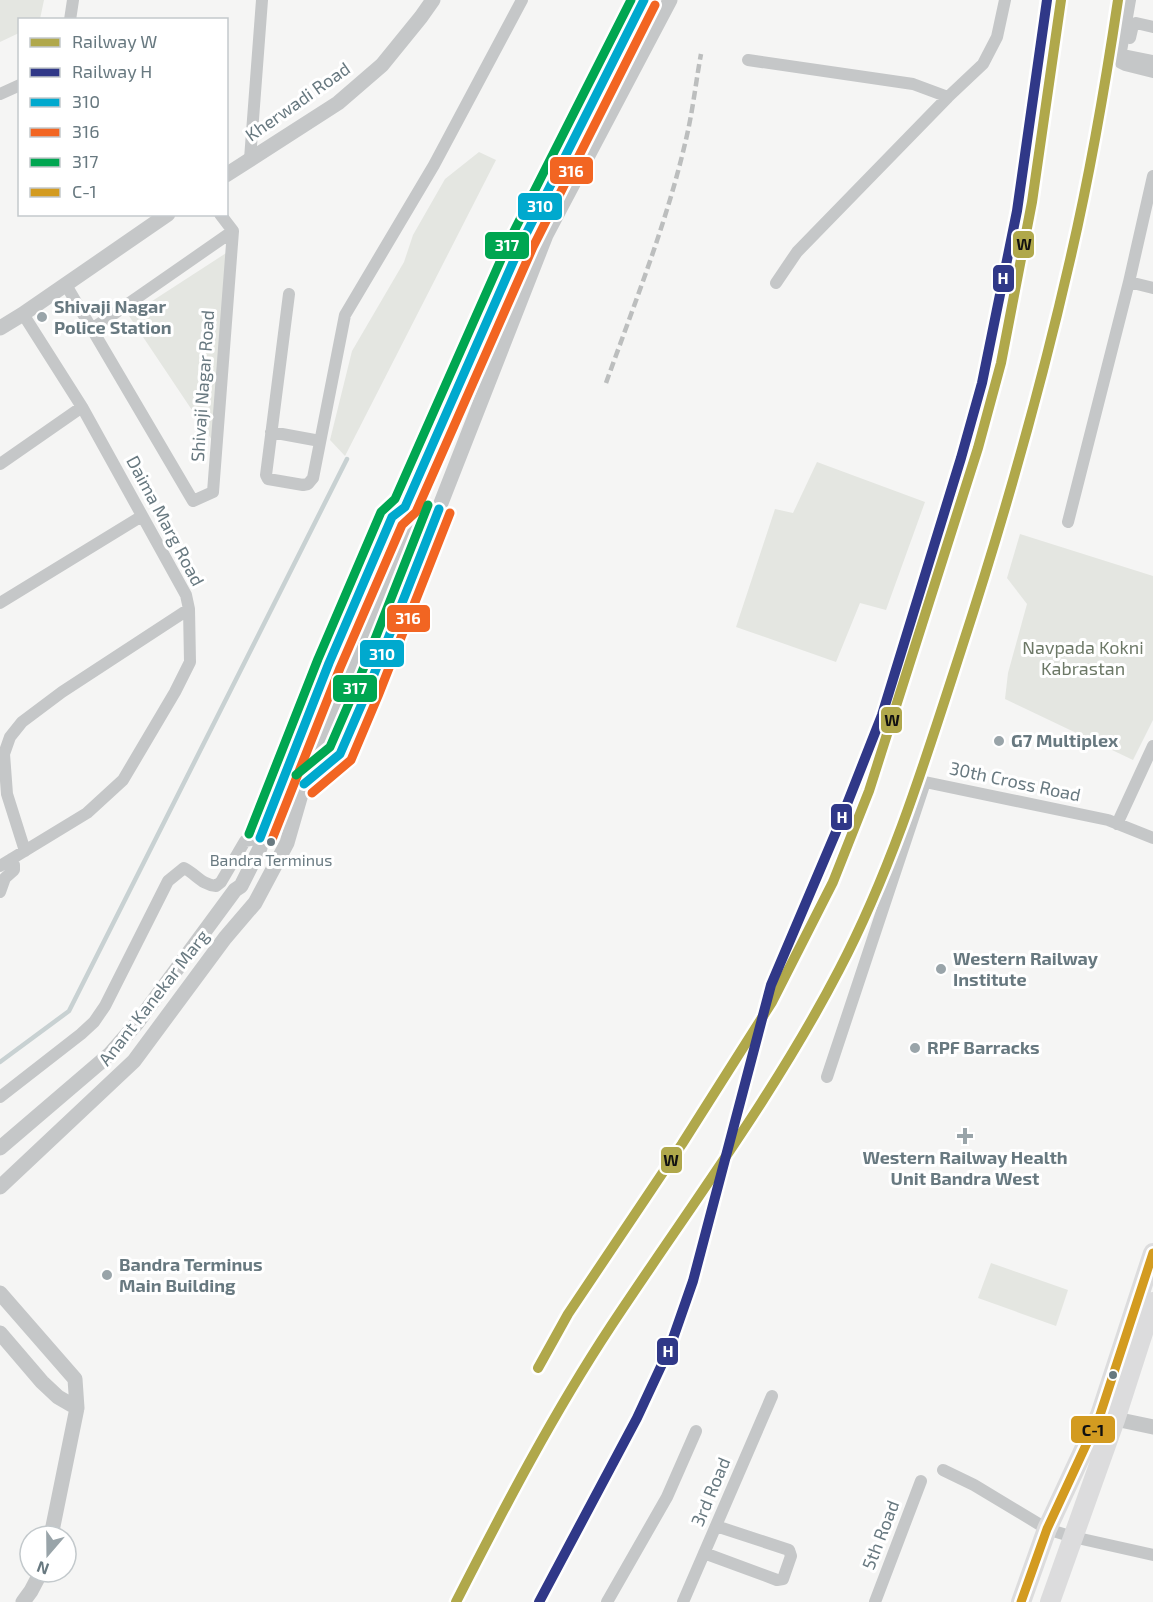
<svg xmlns="http://www.w3.org/2000/svg" width="1153" height="1602" font-family="'Exo 2',sans-serif">
<style>
.green{fill:#e4e6e1}
.lines{fill:none;stroke-linecap:round;stroke-linejoin:round}
.stream{stroke:#c8d1d2;stroke-width:4.5}
.minor{stroke:#c5c7c8;stroke-width:12}
.tertiary{stroke:#c5c7c8;stroke-width:15}
.primary{stroke:#dcdcdd;stroke-width:20}
.rail{stroke:#bcbebe;stroke-width:4.5;stroke-dasharray:9 4.5;stroke-linecap:butt}
.bus-1-casing{stroke:#fff;stroke-width:14}
.bus-2-casing{stroke:#fff;stroke-width:14}
.bus-3-casing{stroke:#fff;stroke-width:14}
.bus-4-casing{stroke:#fff;stroke-width:14}
.bus-1{stroke:#00a9ce;stroke-width:9}
.bus-2{stroke:#f26522;stroke-width:9}
.bus-3{stroke:#00a651;stroke-width:9}
.bus-4{stroke:#d39b20;stroke-width:9}
.rail-1-casing{stroke:#fff;stroke-width:15}
.rail-2-casing{stroke:#fff;stroke-width:15}
.rail-1{stroke:#b0a84b;stroke-width:10}
.rail-2{stroke:#303888;stroke-width:10}
.poi-dot{fill:#99a4a9;stroke:#fff;stroke-width:2}
.bus-dot{fill:#687980;stroke:#fff;stroke-width:2}
.labels{text-anchor:middle;stroke-width:6;stroke-linejoin:round;paint-order:stroke}
.bus-label{font-size:16px;fill:#687980;stroke:#fff}
.street-label{font-size:18px;fill:#687980;stroke:#fff}
.poi-label{font-size:18px;font-weight:bold;fill:#687980;stroke:#fff;text-anchor:start}
.park-label{font-size:18px;fill:#6c7866;stroke:#fff}
.line-badge{stroke:#fff;stroke-width:2}
.badge-label{font-size:16px;text-anchor:middle;font-weight:bold;fill:#fff}
.pale-badge-label{font-size:16px;text-anchor:middle;font-weight:bold;fill:#111}
</style>
<rect width="100%" height="100%" fill="#f5f5f4"/>
<path class="green" d="M 0,0 L 44,0 L 40,19 L 20,20 L 19,33 L 0,42 Z
M 479,152 L 496,160 L 345,456 L 330,440 L 352,351 L 404,262 L 413,235 L 445,179 Z
M 237,246 L 212,440 L 129,316 Z
M 817,462 L 925,502 L 886,610 L 860,603 L 836,662 L 736,627 L 775,509 L 793,513 Z
M 1020,534 L 1153,576 L 1153,720 L 1133,760 L 1005,699 L 1008,673 L 1027,604 L 1007,578 Z
M 991,1263 L 1068,1290 L 1056,1326 L 978,1298 Z"/>
<g class="lines">
<path class="stream" d="M 0,1062 L 69,1011 L 347,459"/>
<path class="minor" d="M 1130,0 L 1120,57 L 1121,63 L 1125,65 L 1153,72
M 70,20 L 73,0
M 1130,38 L 1133,25 L 1136,23 L 1153,27
M 1127,56 L 1153,61
M 748,60 L 913,84 L 948,97
M 0,94 L 20,85
M 250,159 L 262,0
M 220,214 L 233,231
M 1129,282 L 1153,288
M 776,283 L 797,252 L 948,97 L 983,64 L 997,37 L 1005,0
M 66,285 L 193,501 L 213,492 L 233,231 L 92,329
M 289,294 L 266,475 L 268,479 L 303,485 L 308,484 L 313,478 L 345,315 L 434,165 L 522,0
M 271,432 L 320,441
M 0,464 L 82,407
M 1068,522 L 1129,282 L 1153,176
M 0,603 L 142,516
M 1117,824 L 1153,746
M 25,851 L 7,794 L 4,754 L 10,737 L 22,722 L 62,692 L 189,609
M 0,866 L 87,813 L 123,780 L 175,692 L 190,662 L 189,609 L 186,595 L 82,407 L 23,314
M 0,892 L 5,878 L 14,870 L 14,865 L 11,859
M 827,1077 L 925,782 L 1108,820 L 1153,838
M 0,1097 L 81,1034 L 94,1022 L 105,1006 L 168,881 L 184,868 C 196,874 202,885 216,886 L 221,882 L 245,841 L 260,838
M 943,1470 L 974,1485 L 1047,1529 L 1073,1537 L 1153,1555
M 704,1553 L 777,1580 L 783,1579 L 791,1556 L 789,1550 L 716,1526
M 607,1602 L 667,1497 L 696,1431
M 683,1602 L 772,1396
M 875,1602 L 921,1481"/>
<path class="tertiary" d="M 226,175 L 338,103 L 382,65 L 421,17 L 433,0
M 0,328 L 23,314 L 168,214
M 304,784 L 340,754 L 367,692 L 546,235 L 670,0
M 0,1148 L 110,1054 L 137,1023 L 235,890 L 241,886 L 260,848 L 260,838 L 329,663 L 392,517 L 405,507 L 522,242 L 644,0
M 0,1187 L 134,1061 L 225,938 L 255,903 L 287,843 L 304,784 L 407,523 L 405,507
M 0,1293 L 75,1379 L 77,1408 L 51,1536
M 0,1333 L 42,1382 L 58,1397 L 77,1408
M 1106,1417 L 1153,1427
M 23,1602 L 31,1591 L 41,1572"/>
<path class="primary" d="M 1021,1602 L 1047,1529 L 1100,1415 L 1153,1253
M 1050,1602 L 1115,1420 L 1153,1302"/>
<path class="rail" d="M 606,383 C 635,302 668,220 687,135 C 693,109 696,81 701,54"/>
<defs>
<path id="bus-1" d="M 304,784 L 340,754 L 367,692 L 439,509
M 260,838 L 329,663 L 392,517 L 405,507 L 522,242 L 644,0"/>
<path id="bus-2" d="M 312,793 L 351,760 L 378,696 L 450,513
M 271,842 L 340,668 L 402,525 L 416,512 L 533,247 L 655,5"/>
<path id="bus-3" d="M 296,775 L 330,747 L 356,687 L 428,505
M 249,834 L 318,659 L 381,512 L 395,499 L 511,237 L 631,0"/>
<path id="bus-4" d="M 1021,1602 L 1047,1529 L 1100,1415 L 1153,1253"/>
</defs>
<use href="#bus-1" class="bus-1-casing"/>
<use href="#bus-2" class="bus-2-casing"/>
<use href="#bus-3" class="bus-3-casing"/>
<use href="#bus-4" class="bus-4-casing"/>
<use href="#bus-1" class="bus-1"/>
<use href="#bus-2" class="bus-2"/>
<use href="#bus-3" class="bus-3"/>
<use href="#bus-4" class="bus-4"/>
<defs>
<path id="rail-1" d="M 538,1368 L 568,1314 L 682,1144 L 772,1002 L 833,882 L 869,791 L 978,448 L 1001,363 L 1032,202 L 1061,0
M 456,1602 C 504,1508 553,1414 611,1326 C 689,1208 774,1095 839,970 C 892,869 926,758 961,650 C 1003,521 1040,391 1070,260 C 1090,174 1105,87 1118,0"/>
<path id="rail-2" d="M 539,1602 L 637,1418 L 670,1347 L 693,1281 L 771,985 L 836,832 L 882,715 L 961,458 L 982,383 L 1017,211 L 1047,0"/>
</defs>
<use href="#rail-1" class="rail-1-casing"/>
<use href="#rail-2" class="rail-2-casing"/>
<use href="#rail-1" class="rail-1"/>
<use href="#rail-2" class="rail-2"/>
</g>
<g class="poi-dot">
<circle cx="42" cy="317" r="6"/>
<circle cx="999" cy="741" r="6"/>
<circle cx="941" cy="969" r="6"/>
<circle cx="915" cy="1048" r="6"/>
<path d="M962 1127h6v6h6v6h-6v6h-6v-6h-6v-6h6z"/>
<circle cx="107" cy="1275" r="6"/>
</g>
<g class="bus-dot">
<circle cx="271" cy="842" r="5"/>
<circle cx="1113" cy="1375" r="5"/>
</g>
<g class="labels">
<g class="bus-label">
<text x="271" y="866">Bandra Terminus</text>
</g>
<g class="street-label">
<text transform="translate(298 102) rotate(-35)" y="6">Kherwadi Road</text>
<text transform="translate(203 386) rotate(-86)" y="6">Shivaji Nagar Road</text>
<text transform="translate(165 521) rotate(62)" y="6">Daima Marg Road</text>
<text transform="translate(1015 782) rotate(12)" y="6">30th Cross Road</text>
<text transform="translate(154 998) rotate(-52)" y="6">Anant Kanekar Marg</text>
<text transform="translate(711 1492) rotate(-67)" y="6">3rd Road</text>
<text transform="translate(881 1535) rotate(-69)" y="6">5th Road</text>
</g>
<g class="poi-label">
<text x="54" y="313">Shivaji Nagar<tspan x="54" dy="21">Police Station</tspan></text>
<text x="1011" y="747">G7 Multiplex</text>
<text x="953" y="965">Western Railway<tspan x="953" dy="21">Institute</tspan></text>
<text x="927" y="1054">RPF Barracks</text>
<text x="965" y="1164" text-anchor="middle">Western Railway Health<tspan x="965" dy="21">Unit Bandra West</tspan></text>
<text x="119" y="1271">Bandra Terminus<tspan x="119" dy="21">Main Building</tspan></text>
</g>
<g class="park-label">
<text x="1083" y="654">Navpada Kokni<tspan x="1083" dy="21">Kabrastan</tspan></text>
</g>
</g>
<g class="line-badge">
<rect x="549" y="156" width="45" height="29" rx="6" fill="#f26522"/>
<rect x="517" y="192" width="46" height="29" rx="6" fill="#00a9ce"/>
<rect x="1012" y="230" width="23" height="29" rx="6" fill="#b0a84b"/>
<rect x="484" y="231" width="46" height="29" rx="6" fill="#00a651"/>
<rect x="992" y="264" width="23" height="29" rx="6" fill="#303888"/>
<rect x="386" y="604" width="45" height="29" rx="6" fill="#f26522"/>
<rect x="359" y="639" width="46" height="29" rx="6" fill="#00a9ce"/>
<rect x="332" y="674" width="46" height="29" rx="6" fill="#00a651"/>
<rect x="880" y="706" width="23" height="28" rx="6" fill="#b0a84b"/>
<rect x="830" y="803" width="23" height="28" rx="6" fill="#303888"/>
<rect x="660" y="1146" width="23" height="28" rx="6" fill="#b0a84b"/>
<rect x="656" y="1337" width="23" height="29" rx="6" fill="#303888"/>
<rect x="1070" y="1415" width="46" height="29" rx="6" fill="#d39b20"/>
</g>
<g class="badge-label">
<text x="571" y="177">316</text>
<text x="540" y="212">310</text>
<text x="507" y="251">317</text>
<text x="1003" y="284">H</text>
<text x="408" y="624">316</text>
<text x="382" y="660">310</text>
<text x="355" y="694">317</text>
<text x="842" y="823">H</text>
<text x="668" y="1357">H</text>
</g>
<g class="pale-badge-label">
<text x="1024" y="250">W</text>
<text x="892" y="726">W</text>
<text x="671" y="1166">W</text>
<text x="1093" y="1436">C-1</text>
</g>
<rect x="18" y="18" width="210" height="198" fill="#ffffff" stroke="#c3c9cc" stroke-width="1.5"/>
<rect x="30" y="38" width="30" height="9" fill="#b0a84b" stroke="#c3c9cc" stroke-width="1.5"/>
<text x="72" y="48" font-size="18" fill="#687980">Railway W</text>
<rect x="30" y="68" width="30" height="9" fill="#303888" stroke="#c3c9cc" stroke-width="1.5"/>
<text x="72" y="78" font-size="18" fill="#687980">Railway H</text>
<rect x="30" y="98" width="30" height="9" fill="#00a9ce" stroke="#c3c9cc" stroke-width="1.5"/>
<text x="72" y="108" font-size="18" fill="#687980">310</text>
<rect x="30" y="128" width="30" height="9" fill="#f26522" stroke="#c3c9cc" stroke-width="1.5"/>
<text x="72" y="138" font-size="18" fill="#687980">316</text>
<rect x="30" y="158" width="30" height="9" fill="#00a651" stroke="#c3c9cc" stroke-width="1.5"/>
<text x="72" y="168" font-size="18" fill="#687980">317</text>
<rect x="30" y="188" width="30" height="9" fill="#d39b20" stroke="#c3c9cc" stroke-width="1.5"/>
<text x="72" y="198" font-size="18" fill="#687980">C-1</text>
<g transform="translate(48 1554) rotate(200)"><circle r="28" fill="#ffffff" stroke="#c3c9cc" stroke-width="1.5"/>
<path d="M0-4.5L10 22L0 15L-10 22Z" fill="#99a4a9"/>
<text y="-9" font-size="16" font-weight="bold" text-anchor="middle" fill="#687980">N</text>
</g>
</svg>
